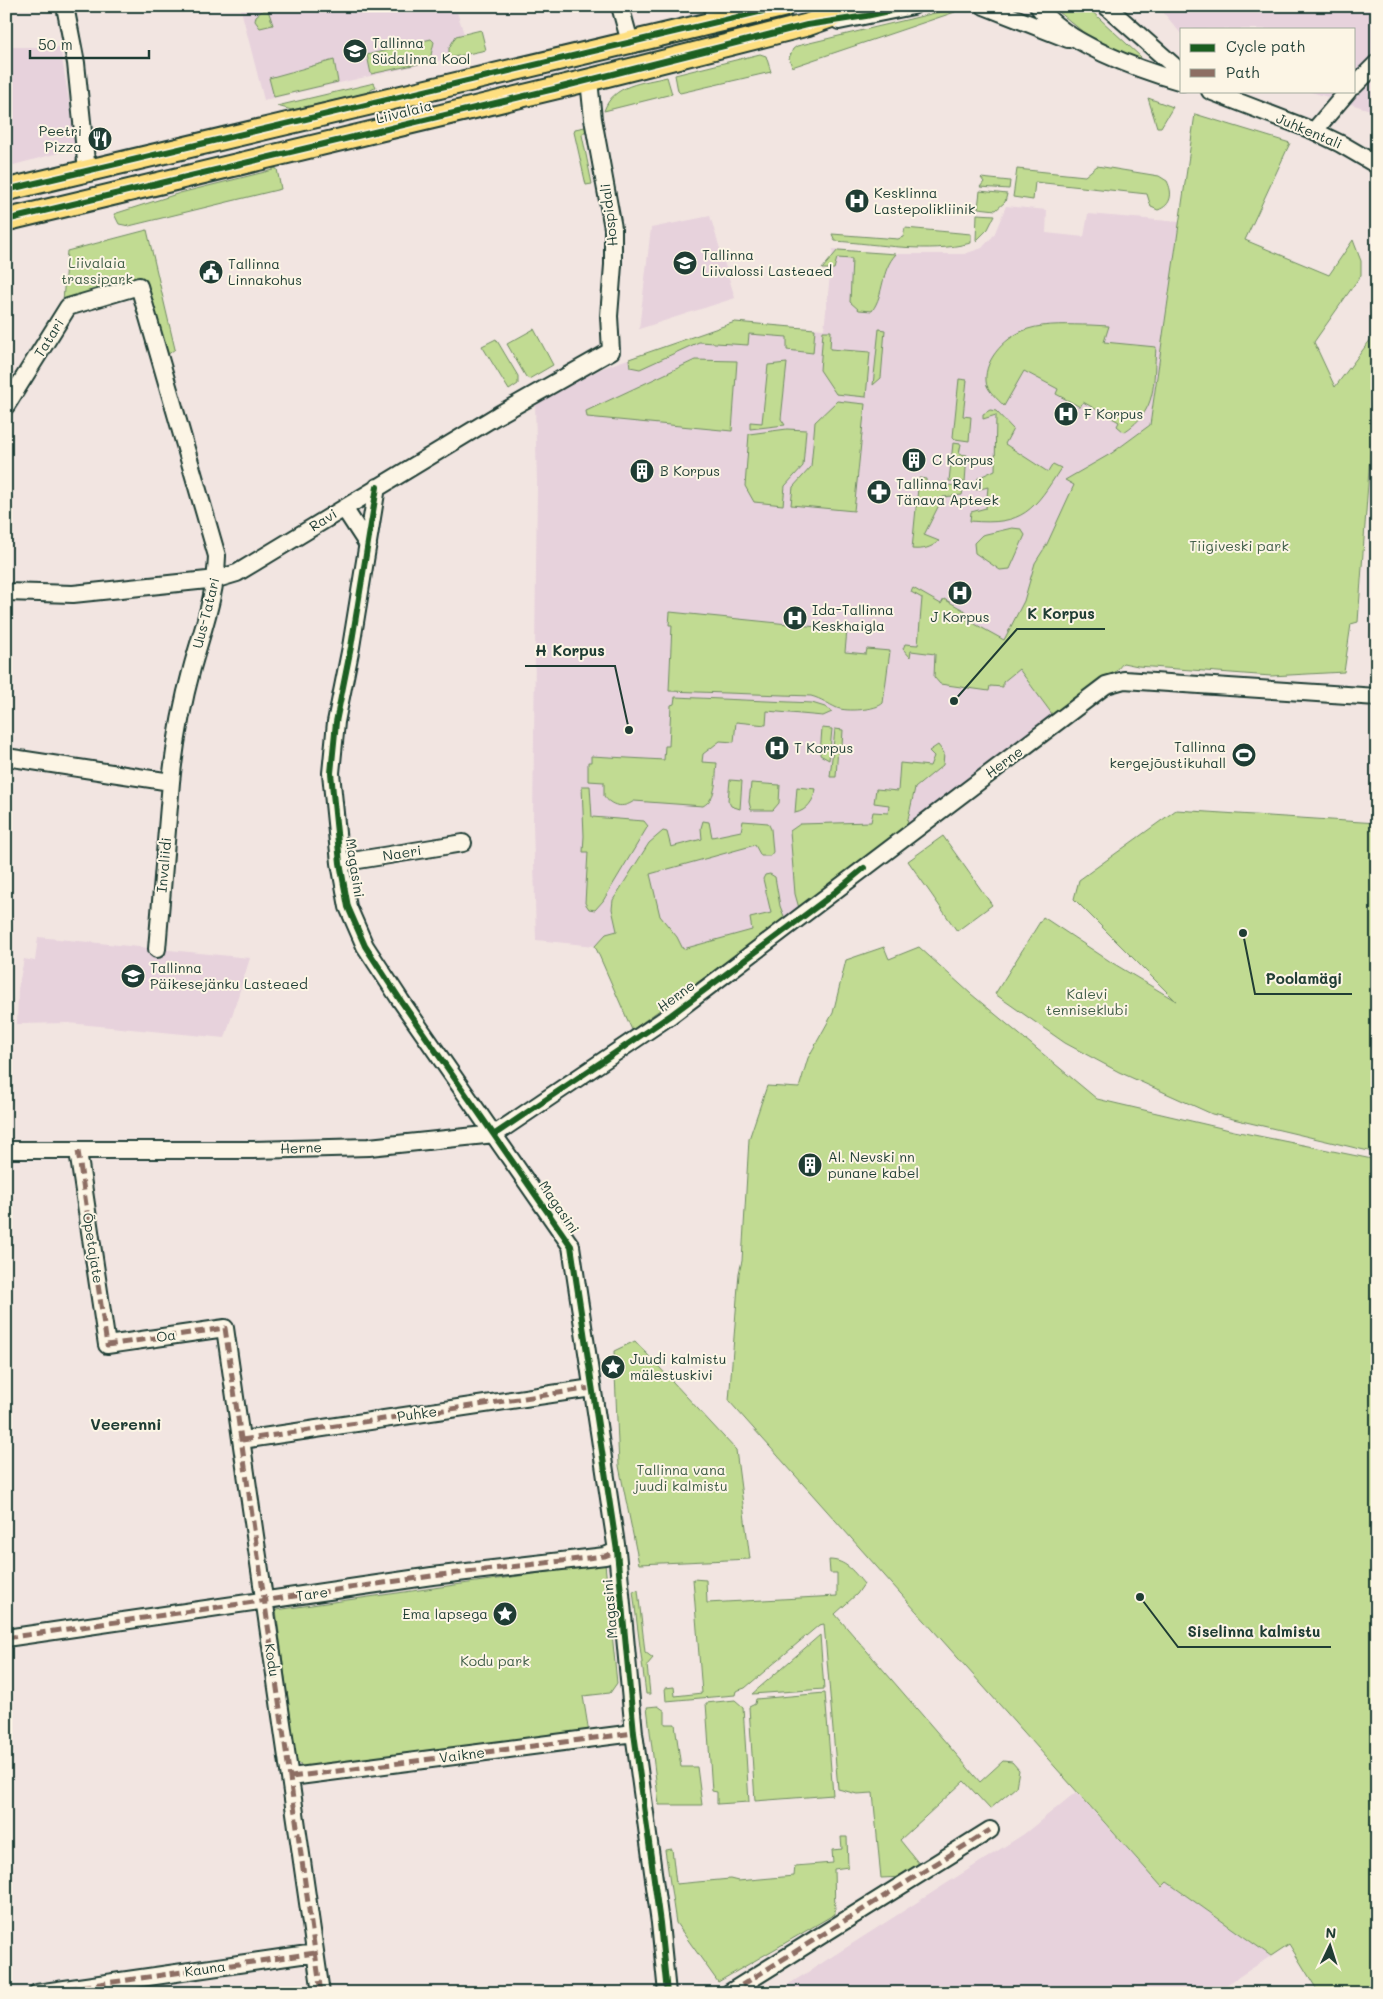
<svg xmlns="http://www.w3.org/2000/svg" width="1383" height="1999" font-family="Mali,sans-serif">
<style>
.built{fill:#e7d2dc}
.green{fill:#c1db92;stroke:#708c63}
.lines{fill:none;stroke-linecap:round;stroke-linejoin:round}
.minor-casing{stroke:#1f3d34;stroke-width:20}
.major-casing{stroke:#1f3d34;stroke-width:25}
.minor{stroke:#fcf5e5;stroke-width:16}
.major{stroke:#fedf80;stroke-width:21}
.quiet{stroke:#8d6e63;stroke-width:5;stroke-dasharray:10 5;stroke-linecap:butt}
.cycleway-casing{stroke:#fcf5e5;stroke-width:9}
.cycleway{stroke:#1b5e20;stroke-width:6}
.labels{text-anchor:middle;stroke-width:4;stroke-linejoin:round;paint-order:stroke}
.poi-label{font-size:14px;fill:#1f3d34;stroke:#fcf5e5;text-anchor:start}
.street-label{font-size:14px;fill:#1f3d34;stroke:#fcf5e5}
.park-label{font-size:14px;fill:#3f5d47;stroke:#fcf5e5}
.quarter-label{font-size:16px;font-weight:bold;fill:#1f3d34;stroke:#fcf5e5}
.leader{fill:none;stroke:#1f3d34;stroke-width:2}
.callout-dot{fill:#1f3d34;stroke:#fcf5e5;stroke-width:2}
.callout-label{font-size:15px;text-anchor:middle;font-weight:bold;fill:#1f3d34;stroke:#fcf5e5;stroke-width:4;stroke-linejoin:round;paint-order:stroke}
</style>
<rect width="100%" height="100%" fill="#f2e5e1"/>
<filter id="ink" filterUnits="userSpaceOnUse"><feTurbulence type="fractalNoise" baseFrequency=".02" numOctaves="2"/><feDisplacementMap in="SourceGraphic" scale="10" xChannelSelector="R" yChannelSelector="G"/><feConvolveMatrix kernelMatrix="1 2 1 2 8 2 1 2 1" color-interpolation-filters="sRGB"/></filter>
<g filter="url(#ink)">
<path class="built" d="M 240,6 L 455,6 L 467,43 L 458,46 L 459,56 L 264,100 Z
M 1158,6 L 1377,6 L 1377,112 L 1308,91 L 1354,91 L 1354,29 L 1182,29 L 1182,35 Z
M 6,47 L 60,47 L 77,148 L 6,167 Z
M 1006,206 L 1047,210 L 1046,233 L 1084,237 L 1088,214 L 1180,222 L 1146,450 L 1019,669 L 1055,718 L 632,1030 L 595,946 L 536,940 L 533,822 L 537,483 L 535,403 L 605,367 L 735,322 L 824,329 L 833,249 L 896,254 L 964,254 L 982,248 L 994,235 Z
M 710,216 L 735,298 L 639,329 L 651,228 Z
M 38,937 L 250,958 L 225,1038 L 68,1023 L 17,1024 L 18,989 L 24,959 L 35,961 Z
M 1076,1792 L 1162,1887 L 1167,1882 L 1271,1956 L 1214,1993 L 775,1993 L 1024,1834 Z"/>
<path class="green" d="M 1052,6 L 1086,6 L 1141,57 L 1138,61 L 1083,32 Z
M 956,8 L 955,12 L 792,67 L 789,58 L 793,49 L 797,46 Z
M 268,10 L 273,25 L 260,28 L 255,21 L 256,16 L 262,11 Z
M 481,30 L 486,50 L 449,58 L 449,48 L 456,36 Z
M 431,39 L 434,42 L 431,55 L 432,61 L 371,74 L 367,55 Z
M 760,54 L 766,56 L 771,72 L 680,93 L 678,91 L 675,75 Z
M 334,60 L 338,82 L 274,97 L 269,78 Z
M 667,77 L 672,94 L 604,111 C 613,84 643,83 667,77 Z
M 374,83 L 376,87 L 366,93 L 292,110 L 277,106 Z
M 1148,98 L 1173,107 L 1161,127 L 1157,127 Z
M 1195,114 L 1290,143 L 1245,240 L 1329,275 L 1353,240 L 1361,261 L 1361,275 L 1314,342 L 1335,387 L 1377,331 L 1377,435 L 1371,442 L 1358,622 L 1351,624 L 1344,672 L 1271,676 L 1138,666 L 1123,663 L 1112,676 L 1055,718 L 1019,669 L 1003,682 L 1003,687 L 990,686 L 989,691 L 940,684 L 934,677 L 935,654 L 911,651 L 910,657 L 903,649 L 905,644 L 918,645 L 922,598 L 911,592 L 913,588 L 941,604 L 944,599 L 967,612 L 964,618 L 1004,640 L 1024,601 L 1035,563 L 1047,544 L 1074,485 L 1065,480 L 1112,453 L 1150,425 Z
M 585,127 L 586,130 L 582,135 L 592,184 L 586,185 L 574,132 L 575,129 Z
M 1097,166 L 1159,176 L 1167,181 C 1173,193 1172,205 1158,210 L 1151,207 L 1147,194 L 1035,182 L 1033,200 L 1013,197 L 1017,169 L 1085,176 Z
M 273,168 L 277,169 L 281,189 L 129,226 L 119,224 L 114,214 L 180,193 L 273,170 Z
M 981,178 L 1010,181 L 1009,189 L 980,187 L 984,182 Z
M 980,191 L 1007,194 L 1005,202 L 996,210 L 978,208 Z
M 977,214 L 995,215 L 988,229 L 976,241 Z
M 905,228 L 971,234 L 971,243 C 928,254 879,244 835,241 L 832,234 L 898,239 L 903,237 Z
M 147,230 L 175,349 L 166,356 L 146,284 L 63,301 L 67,251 Z
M 838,250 L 896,254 C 880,271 885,293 872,311 L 859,310 L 850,302 L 852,259 L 837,258 L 834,269 L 822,269 Z
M 735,322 L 815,329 L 813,353 L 787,350 L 787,337 L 749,334 L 748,345 L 699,342 L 640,369 L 630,367 L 629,359 Z
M 1090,325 L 1109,326 L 1104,342 L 1156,347 C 1153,384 1158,410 1124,432 L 1117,426 L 1119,422 L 1083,402 L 1080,407 L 1056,394 L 1058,389 L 1024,371 L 1004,406 C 998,399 986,390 986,381 C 984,358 1008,335 1028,329 C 1047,323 1070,325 1090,325 Z
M 534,329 L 553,365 L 529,379 L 526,377 L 507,344 Z
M 879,329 L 885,330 L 881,378 L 873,385 Z
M 823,331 L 831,331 L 830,349 L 870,352 L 866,397 L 836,394 L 820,370 Z
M 496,339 L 518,376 L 518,384 L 509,390 L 482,346 Z
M 695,360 L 737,361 L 732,431 L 587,417 L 586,411 Z
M 787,363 L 781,419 L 785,425 L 750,429 L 750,422 L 762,423 L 768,365 Z
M 959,379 L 967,380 L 963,416 L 971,417 L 969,441 L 955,439 L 953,437 Z
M 837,401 L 865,404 L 854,511 L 791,505 L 793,487 L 811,467 L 815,422 Z
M 990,410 L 996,411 L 1013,429 L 1005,444 L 1048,472 L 1053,464 L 1061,468 C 1034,510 1024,526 970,521 L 971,512 L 986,508 L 988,487 L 976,490 L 978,478 L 995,470 L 996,415 L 983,419 L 983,414 Z
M 787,429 L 806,430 L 803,466 L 785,486 L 783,505 L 754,502 L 745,486 L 749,434 Z
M 953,443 L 961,444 L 959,454 L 967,455 L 965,482 L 949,481 Z
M 919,478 L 926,479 L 926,484 L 964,486 L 962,495 L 943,497 L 924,535 L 939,541 C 931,548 923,550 912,549 Z
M 1012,528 L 1021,529 L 1025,535 L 1010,569 L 1000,570 L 975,553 L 974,543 L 982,535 Z
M 670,612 L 847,630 L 845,652 L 866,654 L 867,649 L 890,651 L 883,703 C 877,710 846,712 837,708 C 828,704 822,699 811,696 L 669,691 L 672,625 L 669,625 Z
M 675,697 L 812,703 L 825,707 L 832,712 L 823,716 L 767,711 L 766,725 L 736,722 L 734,742 L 720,741 L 703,754 L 702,762 L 717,763 C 715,777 718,798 703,806 L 634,801 C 623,809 611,806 604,796 L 604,782 L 588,781 L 588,762 L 591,762 L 591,756 L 664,760 L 665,746 L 669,746 L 671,705 L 674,704 Z
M 822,728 L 832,729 L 829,760 L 820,755 Z
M 835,729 L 843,730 L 842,746 L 838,746 L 836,777 L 830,777 Z
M 938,745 L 944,753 L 943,765 L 915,788 L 906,828 L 799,908 L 795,894 L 790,831 L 800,824 L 871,822 L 873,812 L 888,813 L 889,805 L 874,803 L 876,789 L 898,791 L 900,763 L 930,766 L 934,756 L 929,751 Z
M 730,780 L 742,781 L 740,809 L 731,806 L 728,800 Z
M 751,783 L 780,785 L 779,803 L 773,810 L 751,810 L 749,802 Z
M 582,786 L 590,786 L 592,817 L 644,821 L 648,826 L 603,901 L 595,910 L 589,909 L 585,903 L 588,852 L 583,852 L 584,836 Z
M 797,787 L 816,789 C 814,800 807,811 795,813 Z
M 1176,810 L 1377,823 L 1377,1153 L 1212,1114 L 1119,1072 L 1065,1043 L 995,994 L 1043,917 L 1111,962 L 1176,1001 L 1074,899 L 1079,880 Z
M 703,821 L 709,822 L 712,837 L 741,831 L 743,821 L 768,823 L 771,829 L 773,852 L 770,856 L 761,856 L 755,845 L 650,874 L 660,916 L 677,937 L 683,949 L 752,930 L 750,918 L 771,913 L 763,879 L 765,875 L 770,874 L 775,877 L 780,906 L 785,919 L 632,1030 L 595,946 L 606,934 L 617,931 L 612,909 L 613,900 L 649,843 L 663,831 L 667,832 L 671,847 L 702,839 L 701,828 Z
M 943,836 L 992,905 L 957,931 L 908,861 Z
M 884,947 L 889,959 L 919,947 L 971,994 L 1097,1099 L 1234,1131 L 1377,1160 L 1377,1993 L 1319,1993 L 1289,1944 L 1271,1956 L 1167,1882 L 1162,1887 L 729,1401 L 739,1273 L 742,1261 L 749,1139 L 767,1086 L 799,1088 L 808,1058 L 833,1013 L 846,960 Z
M 635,1341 L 736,1450 L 750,1559 L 639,1564 L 619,1466 L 614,1351 Z
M 829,1560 C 846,1560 854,1572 864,1584 L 857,1594 L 835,1614 L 980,1782 L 1003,1761 L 1012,1762 L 1019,1770 L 1016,1787 L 990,1809 L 964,1781 L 900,1840 L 920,1865 L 904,1877 L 881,1878 L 873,1793 L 857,1794 L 838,1789 L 824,1624 L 819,1625 L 745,1688 L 736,1691 L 735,1695 L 666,1701 L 665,1688 L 674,1687 L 675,1696 L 702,1693 L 693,1579 L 706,1580 L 707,1603 L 837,1596 L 837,1573 L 830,1573 Z
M 605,1564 L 617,1683 L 610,1693 L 583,1696 L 589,1733 L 304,1767 L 296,1762 L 276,1610 Z
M 638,1590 L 645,1652 L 653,1658 L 647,1665 L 650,1694 L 646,1694 L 633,1591 Z
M 820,1635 L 824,1689 L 752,1694 Z
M 825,1693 L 833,1795 L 755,1801 L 749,1707 L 755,1704 L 756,1699 Z
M 735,1700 L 743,1707 L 749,1802 L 717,1804 L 717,1792 L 712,1791 L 706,1703 Z
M 658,1706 L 665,1711 L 665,1724 L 675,1724 L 681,1767 L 697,1767 L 702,1805 L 659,1805 L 647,1707 Z
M 841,1837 L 847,1837 L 848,1867 L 834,1869 L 835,1914 L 718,1982 L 676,1923 L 665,1850 L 672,1849 L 676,1884 L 730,1879 L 738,1881 L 794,1876 L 795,1866 L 833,1863 L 832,1850 L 842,1849 Z"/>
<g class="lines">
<defs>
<path id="minor" d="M 65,6 L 76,63 L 87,171
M 620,6 L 630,42
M 984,6 L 1068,39
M 1038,6 C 1063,43 1140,70 1182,82
M 1106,6 L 1182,73
M 839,21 L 913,6
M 712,23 L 714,6
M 1354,86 L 1377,63
M 1210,91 L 1314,131 L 1341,144 L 1377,165
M 1314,131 L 1348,91
M 6,406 L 68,307 L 139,286 L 217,556 C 216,595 202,631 192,668 C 182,705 175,744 171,782 L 6,757
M 377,487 L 351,647 L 336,722 L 331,773 L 340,863 L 348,907 L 365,946 L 401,1001 L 571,1246 L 617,1551 L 634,1733 L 660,1923 L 667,1993
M 344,508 L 368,545
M 6,592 L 73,594 L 217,579 L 237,573 L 498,415 L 611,351 L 609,316 L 613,265 L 613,228 L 593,119 L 589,80
M 340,863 L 463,843
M 157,949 L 171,782
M 6,1150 L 253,1150 L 369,1147 L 495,1134 L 671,1015 L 1106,685 L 1124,680 L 1377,697
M 78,1151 L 107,1345 L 225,1328 L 321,1993
M 242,1440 L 592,1388
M 6,1638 L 432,1576 L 605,1556 L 617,1551
M 291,1777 L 634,1733
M 37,1993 L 315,1953
M 729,1993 L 990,1830"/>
<path id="major" d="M 6,190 L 784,6
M 6,220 L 589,80 L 807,25 L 861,6"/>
</defs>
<use href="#minor" class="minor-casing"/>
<use href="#major" class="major-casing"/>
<use href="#minor" class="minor"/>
<use href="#major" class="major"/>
<path class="quiet" d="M 78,1151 L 107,1345 L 225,1328 L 321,1993
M 242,1440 L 592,1388
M 6,1638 L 432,1576 L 605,1556 L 617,1551
M 291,1777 L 634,1733
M 37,1993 L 315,1953
M 729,1993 L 990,1830"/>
<defs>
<path id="cycleway" d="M 6,190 L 784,6
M 6,220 L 554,89 L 807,25 L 866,16 L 913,6
M 377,487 L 351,647 L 336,722 L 331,773 L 340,863 L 348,907 L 365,946 L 401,1001 L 571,1246 L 617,1551 L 634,1733 L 660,1923 L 667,1993
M 495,1134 L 671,1015 L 828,898 L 864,868"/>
</defs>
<use href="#cycleway" class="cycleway-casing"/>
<use href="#cycleway" class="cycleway"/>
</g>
</g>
<defs>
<symbol id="school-disc" viewBox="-11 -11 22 22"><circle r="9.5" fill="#1f3d34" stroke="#fcf5e5"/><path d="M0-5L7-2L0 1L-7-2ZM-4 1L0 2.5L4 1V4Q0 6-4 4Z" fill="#fff"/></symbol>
<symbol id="restaurant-disc" viewBox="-11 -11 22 22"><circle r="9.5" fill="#1f3d34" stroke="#fcf5e5"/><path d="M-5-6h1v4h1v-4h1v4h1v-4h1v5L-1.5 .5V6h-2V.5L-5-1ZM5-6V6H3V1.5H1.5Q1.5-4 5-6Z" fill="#fff"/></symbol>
<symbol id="hospital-disc" viewBox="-11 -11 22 22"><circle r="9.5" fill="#1f3d34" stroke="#fcf5e5"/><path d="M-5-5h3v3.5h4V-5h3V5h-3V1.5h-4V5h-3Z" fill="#fff"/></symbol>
<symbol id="civic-disc" viewBox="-11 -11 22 22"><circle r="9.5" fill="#1f3d34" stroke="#fcf5e5"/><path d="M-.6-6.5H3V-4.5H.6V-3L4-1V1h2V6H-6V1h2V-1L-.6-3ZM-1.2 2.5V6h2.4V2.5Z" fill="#fff"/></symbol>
<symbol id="building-disc" viewBox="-11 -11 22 22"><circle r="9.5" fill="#1f3d34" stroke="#fcf5e5"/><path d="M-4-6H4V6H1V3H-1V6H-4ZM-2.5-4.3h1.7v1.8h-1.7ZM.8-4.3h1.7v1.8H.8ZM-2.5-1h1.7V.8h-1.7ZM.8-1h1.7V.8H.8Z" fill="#fff"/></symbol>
<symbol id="pharmacy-disc" viewBox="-11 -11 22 22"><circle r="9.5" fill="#1f3d34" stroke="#fcf5e5"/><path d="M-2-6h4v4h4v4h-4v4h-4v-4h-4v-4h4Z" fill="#fff"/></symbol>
<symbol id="stadium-disc" viewBox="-11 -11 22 22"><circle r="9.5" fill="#1f3d34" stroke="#fcf5e5"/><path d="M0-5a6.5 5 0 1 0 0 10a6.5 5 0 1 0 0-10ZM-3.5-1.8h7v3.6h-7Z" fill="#fff"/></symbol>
<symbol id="sight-disc" viewBox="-11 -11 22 22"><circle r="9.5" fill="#1f3d34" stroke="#fcf5e5"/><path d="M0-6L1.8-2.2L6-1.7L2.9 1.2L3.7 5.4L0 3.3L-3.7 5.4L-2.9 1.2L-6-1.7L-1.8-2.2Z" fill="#fff"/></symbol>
</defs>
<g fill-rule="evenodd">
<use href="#school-disc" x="341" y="37" width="28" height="28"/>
<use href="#restaurant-disc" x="86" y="125" width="28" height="28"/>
<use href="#hospital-disc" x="843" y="187" width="28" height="28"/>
<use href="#school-disc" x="671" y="249" width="28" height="28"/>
<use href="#civic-disc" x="197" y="258" width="28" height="28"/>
<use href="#hospital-disc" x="1052" y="400" width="28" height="28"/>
<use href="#building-disc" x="900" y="446" width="28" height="28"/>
<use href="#building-disc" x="628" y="457" width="28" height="28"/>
<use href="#pharmacy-disc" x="865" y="478" width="28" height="28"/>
<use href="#hospital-disc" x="946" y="579" width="28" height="28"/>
<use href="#hospital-disc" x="781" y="604" width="28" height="28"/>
<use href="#hospital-disc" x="763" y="734" width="28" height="28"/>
<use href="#stadium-disc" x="1230" y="741" width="28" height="28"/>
<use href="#school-disc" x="119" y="962" width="28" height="28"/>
<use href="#building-disc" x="796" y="1151" width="28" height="28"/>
<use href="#sight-disc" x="599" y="1353" width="28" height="28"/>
<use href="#sight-disc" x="491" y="1600" width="28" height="28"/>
</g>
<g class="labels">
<g class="poi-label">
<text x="372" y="48">Tallinna<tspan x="372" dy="16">Südalinna Kool</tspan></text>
<text x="82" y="136" text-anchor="end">Peetri<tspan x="82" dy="16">Pizza</tspan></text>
<text x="874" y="198">Kesklinna<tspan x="874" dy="16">Lastepolikliinik</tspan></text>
<text x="702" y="260">Tallinna<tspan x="702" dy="16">Liivalossi Lasteaed</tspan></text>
<text x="228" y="269">Tallinna<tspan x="228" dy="16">Linnakohus</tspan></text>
<text x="1084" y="419">F Korpus</text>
<text x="932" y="465">C Korpus</text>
<text x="660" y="476">B Korpus</text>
<text x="896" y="489">Tallinna Ravi<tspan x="896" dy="16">Tänava Apteek</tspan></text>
<text x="812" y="615">Ida-Tallinna<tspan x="812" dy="16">Keskhaigla</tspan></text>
<text x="960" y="622" text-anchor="middle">J Korpus</text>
<text x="1226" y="752" text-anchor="end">Tallinna<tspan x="1226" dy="16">kergejõustikuhall</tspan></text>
<text x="794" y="753">T Korpus</text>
<text x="150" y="973">Tallinna<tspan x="150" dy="16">Päikesejänku Lasteaed</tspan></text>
<text x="828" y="1162">Al. Nevski nn<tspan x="828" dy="16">punane kabel</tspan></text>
<text x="630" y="1364">Juudi kalmistu<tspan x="630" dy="16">mälestuskivi</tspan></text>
<text x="488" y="1619" text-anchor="end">Ema lapsega</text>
</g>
<g class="street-label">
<text transform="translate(404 112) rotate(-14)" y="5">Liivalaia</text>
<text transform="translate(1309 131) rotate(23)" y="5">Juhkentali</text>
<text transform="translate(609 215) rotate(-97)" y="5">Hospidali</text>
<text transform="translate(49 338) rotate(-58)" y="5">Tatari</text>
<text transform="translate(323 520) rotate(-32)" y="5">Ravi</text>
<text transform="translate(206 613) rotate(-76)" y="5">Uus-Tatari</text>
<text transform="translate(1004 762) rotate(-36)" y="5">Herne</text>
<text transform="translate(402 853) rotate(-9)" y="5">Naeri</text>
<text transform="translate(164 865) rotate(-85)" y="5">Invaliidi</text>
<text transform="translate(355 868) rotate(81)" y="5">Magasini</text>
<text transform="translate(676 996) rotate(-36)" y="5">Herne</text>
<text transform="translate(301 1148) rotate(-2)" y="5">Herne</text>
<text transform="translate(559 1207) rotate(56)" y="5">Magasini</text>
<text transform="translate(93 1248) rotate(81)" y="5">Õpetajate</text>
<text transform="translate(166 1336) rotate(-8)" y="5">Oa</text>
<text transform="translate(417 1414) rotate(-8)" y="5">Puhke</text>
<text transform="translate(312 1594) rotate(-8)" y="5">Tare</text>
<text transform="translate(610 1609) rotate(-95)" y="5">Magasini</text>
<text transform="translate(272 1660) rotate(81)" y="5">Kodu</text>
<text transform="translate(462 1755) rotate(-7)" y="5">Vaikne</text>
<text transform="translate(205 1969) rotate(-8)" y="5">Kauna</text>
</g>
<g class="park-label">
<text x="97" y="268">Liivalaia<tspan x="97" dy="16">trassipark</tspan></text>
<text x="1239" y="551">Tiigiveski park</text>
<text x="1087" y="999">Kalevi<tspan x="1087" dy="16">tenniseklubi</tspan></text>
<text x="681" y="1475">Tallinna vana<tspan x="681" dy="16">juudi kalmistu</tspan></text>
<text x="495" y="1666">Kodu park</text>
</g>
<g class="quarter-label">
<text x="126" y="1430">Veerenni</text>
</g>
</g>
<path class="leader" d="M954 701L1017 629H1105M629 730L615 666H525M1243 933L1255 994H1352M1140 1597L1178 1647H1331"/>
<g class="callout-dot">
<circle cx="954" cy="701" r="5"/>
<circle cx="629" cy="730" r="5"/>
<circle cx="1243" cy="933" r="5"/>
<circle cx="1140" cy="1597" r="5"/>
</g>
<g class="callout-label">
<text x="1061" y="619">K Korpus</text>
<text x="570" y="656">H Korpus</text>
<text x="1304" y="984">Poolamägi</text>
<text x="1254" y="1637">Siselinna kalmistu</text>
</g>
<rect width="1383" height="1999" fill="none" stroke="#fcf5e5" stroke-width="25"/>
<rect x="12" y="12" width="1358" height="1974" fill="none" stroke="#1f3d34" stroke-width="2" filter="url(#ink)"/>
<rect x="1180" y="28" width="175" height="65" fill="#fcf5e5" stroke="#a4ab9e"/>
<rect x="1190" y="44" width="25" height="8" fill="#1b5e20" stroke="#a4ab9e"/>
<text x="1226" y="52" font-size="15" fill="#1f3d34">Cycle path</text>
<rect x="1190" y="69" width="25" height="8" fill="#8d6e63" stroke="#a4ab9e"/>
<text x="1226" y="78" font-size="15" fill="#1f3d34">Path</text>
<g transform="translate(1330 1946) rotate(4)" stroke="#fcf5e5" stroke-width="4" paint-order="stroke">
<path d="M0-4L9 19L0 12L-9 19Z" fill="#1f3d34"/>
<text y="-8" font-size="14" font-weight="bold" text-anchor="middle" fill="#1f3d34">N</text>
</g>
<path d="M30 50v8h119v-8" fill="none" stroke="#1f3d34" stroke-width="2.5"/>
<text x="38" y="50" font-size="15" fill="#1f3d34" stroke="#fcf5e5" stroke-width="4" paint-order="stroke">50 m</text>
</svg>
